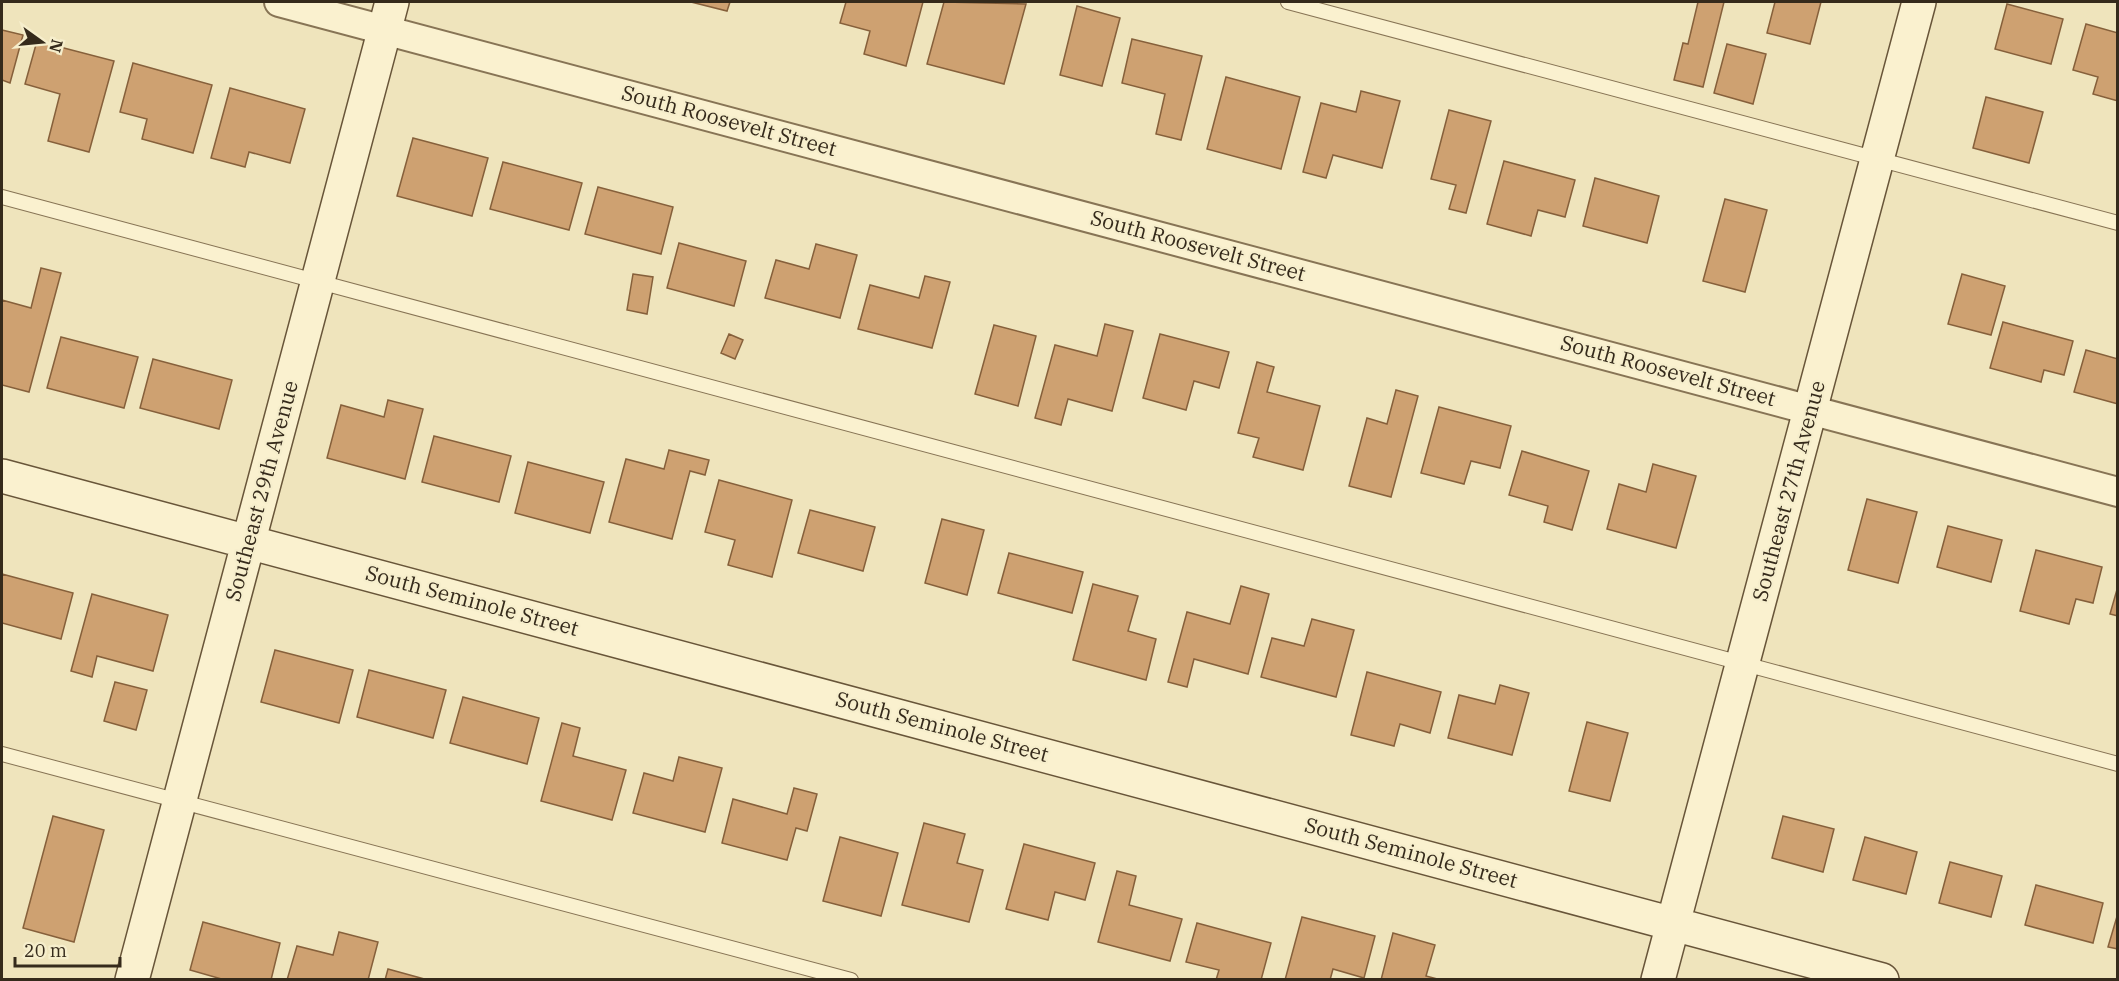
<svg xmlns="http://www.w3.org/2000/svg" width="2119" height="981" font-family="'IBM Plex Serif',serif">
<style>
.building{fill:#cea171;stroke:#86603b;stroke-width:1.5}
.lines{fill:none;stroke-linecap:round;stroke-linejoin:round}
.lane-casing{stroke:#877455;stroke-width:16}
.street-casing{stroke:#877455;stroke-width:32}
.secondary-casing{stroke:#685539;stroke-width:36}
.lane{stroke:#faf1cf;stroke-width:14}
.street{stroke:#faf1cf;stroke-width:28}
.secondary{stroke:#faf1cf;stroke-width:33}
.labels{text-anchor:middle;stroke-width:4.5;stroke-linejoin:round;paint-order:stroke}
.street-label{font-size:21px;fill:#352a1b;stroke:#f6eecc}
</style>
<rect width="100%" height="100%" fill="#efe4bc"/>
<path class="building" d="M 691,2 L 730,2 L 727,11 Z
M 846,2 L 923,2 L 906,66 L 864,54 L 870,31 L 840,23 Z
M 944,2 L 1026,4 L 1004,84 L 927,64 Z
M 1698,2 L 1724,2 L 1703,87 L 1674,80 L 1683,43 L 1688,44 Z
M 1775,2 L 1821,2 L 1810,44 L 1767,33 Z
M 2007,4 L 2063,19 L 2051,64 L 1995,49 Z
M 1077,6 L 1120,18 L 1102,86 L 1060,75 Z
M 2086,24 L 2118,33 L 2118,101 L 2093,94 L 2098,77 L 2073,70 Z
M 2,30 L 23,35 L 10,83 L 2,80 Z
M 1132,39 L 1202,56 L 1181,140 L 1156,134 L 1165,94 L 1122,83 Z
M 37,41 L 114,61 L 89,152 L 48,141 L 60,94 L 25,84 Z
M 1727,44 L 1766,54 L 1753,104 L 1714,93 Z
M 133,63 L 212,85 L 193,153 L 142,139 L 147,119 L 120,112 Z
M 1226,77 L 1300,97 L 1281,169 L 1207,149 Z
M 230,88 L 305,109 L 290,163 L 249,152 L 245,167 L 211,158 Z
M 1361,91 L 1400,101 L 1382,168 L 1333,155 L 1326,178 L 1303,172 L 1321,103 L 1356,112 Z
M 1986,97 L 2043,112 L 2029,163 L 1973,148 Z
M 1449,110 L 1491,121 L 1466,213 L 1449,209 L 1456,185 L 1431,179 Z
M 413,138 L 488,158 L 472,216 L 397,196 Z
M 1504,161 L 1575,180 L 1565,217 L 1538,210 L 1531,236 L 1487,224 Z
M 503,162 L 582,183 L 569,230 L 490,209 Z
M 1595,178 L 1659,196 L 1647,243 L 1583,226 Z
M 598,187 L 673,207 L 661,254 L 585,234 Z
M 1725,199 L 1767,210 L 1745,292 L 1703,281 Z
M 679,243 L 746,261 L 734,306 L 667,288 Z
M 816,244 L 857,255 L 840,318 L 765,298 L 776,260 L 809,269 Z
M 41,268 L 61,273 L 29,392 L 2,385 L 2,300 L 31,308 Z
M 633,274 L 653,277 L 647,314 L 627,310 Z
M 1962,274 L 2005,286 L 1991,335 L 1948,324 Z
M 925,276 L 950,282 L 932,348 L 858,329 L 870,285 L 919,298 Z
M 2003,322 L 2073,341 L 2064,375 L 2044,370 L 2041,382 L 1990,368 Z
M 1105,324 L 1133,331 L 1112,411 L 1068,399 L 1061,425 L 1035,418 L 1055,345 L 1097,356 Z
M 994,325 L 1036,336 L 1018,406 L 975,394 Z
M 729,334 L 743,340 L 735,359 L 721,353 Z
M 1160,334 L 1229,352 L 1219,388 L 1194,381 L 1186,410 L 1143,398 Z
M 61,337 L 138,357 L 124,408 L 47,388 Z
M 2086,350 L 2118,359 L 2118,404 L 2074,392 Z
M 153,359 L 232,380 L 219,429 L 140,408 Z
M 1257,362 L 1274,367 L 1267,392 L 1320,406 L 1303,470 L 1253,457 L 1259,438 L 1238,433 Z
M 1396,390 L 1418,396 L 1391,497 L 1349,486 L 1367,418 L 1387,424 Z
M 388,400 L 423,409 L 405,479 L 327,458 L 341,405 L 384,417 Z
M 1439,407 L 1511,426 L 1500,468 L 1471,461 L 1464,484 L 1421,473 Z
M 434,436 L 511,456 L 499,502 L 422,482 Z
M 669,450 L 709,460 L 705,475 L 690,471 L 672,539 L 609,522 L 626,459 L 664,469 Z
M 1522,451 L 1589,471 L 1572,530 L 1544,522 L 1548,506 L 1509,495 Z
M 528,462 L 604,482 L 590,533 L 515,513 Z
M 1653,464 L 1696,476 L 1676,548 L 1607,529 L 1619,484 L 1646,492 Z
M 719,480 L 792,500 L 772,577 L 728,565 L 735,540 L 705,532 Z
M 1867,499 L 1917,512 L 1898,583 L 1848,570 Z
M 810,510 L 875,527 L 863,571 L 798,553 Z
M 942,519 L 984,530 L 967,595 L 925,583 Z
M 1948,526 L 2002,540 L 1991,582 L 1937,567 Z
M 2036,550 L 2102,567 L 2093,603 L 2076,599 L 2069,624 L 2020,611 Z
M 1009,553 L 1083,572 L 1072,613 L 998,593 Z
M 2,574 L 73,593 L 61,639 L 2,623 Z
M 1093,584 L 1138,596 L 1128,631 L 1156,639 L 1146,680 L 1073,660 Z
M 1241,586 L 1269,594 L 1248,674 L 1194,659 L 1187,687 L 1168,682 L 1187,612 L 1230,624 Z
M 2118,586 L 2118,616 L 2110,614 Z
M 92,594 L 168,615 L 153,671 L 97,656 L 92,677 L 71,671 Z
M 1312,619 L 1354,630 L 1336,697 L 1261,677 L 1272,638 L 1304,646 Z
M 275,650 L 353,670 L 339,723 L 261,702 Z
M 369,670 L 446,690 L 433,738 L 357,717 Z
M 1367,672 L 1441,692 L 1430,733 L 1400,724 L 1394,746 L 1351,735 Z
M 115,682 L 147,690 L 136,730 L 104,721 Z
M 1500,685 L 1529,693 L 1512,755 L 1448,738 L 1459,695 L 1495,704 Z
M 463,697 L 539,718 L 527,764 L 450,743 Z
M 1587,722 L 1628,733 L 1610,801 L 1569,791 Z
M 562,723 L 580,728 L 573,756 L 626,770 L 612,820 L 541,801 Z
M 679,757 L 722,768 L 705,832 L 633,813 L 644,773 L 673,781 Z
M 794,788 L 817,794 L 807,831 L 796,828 L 787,860 L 722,843 L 733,799 L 787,814 Z
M 53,816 L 104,830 L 74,942 L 23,928 Z
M 1783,816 L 1834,829 L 1823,872 L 1772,858 Z
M 924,823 L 965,834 L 957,863 L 983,870 L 969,922 L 902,905 Z
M 840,837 L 898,853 L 881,916 L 823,901 Z
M 1865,837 L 1917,852 L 1906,894 L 1853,880 Z
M 1024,844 L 1095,863 L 1085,900 L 1055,892 L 1048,920 L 1006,909 Z
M 1950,862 L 2002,876 L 1991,917 L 1939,903 Z
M 1117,871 L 1136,876 L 1129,905 L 1182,919 L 1170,961 L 1098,942 Z
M 2036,885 L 2103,903 L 2093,943 L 2025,925 Z
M 2118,913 L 2118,949 L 2108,947 Z
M 1302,917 L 1375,936 L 1364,978 L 1333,969 L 1330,980 L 1285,980 Z
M 203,922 L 280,943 L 271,980 L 225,980 L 190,970 Z
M 1197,923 L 1271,943 L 1261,980 L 1216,980 L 1219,970 L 1186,962 Z
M 339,932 L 378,942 L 368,980 L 287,980 L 297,946 L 333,955 Z
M 1393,933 L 1435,945 L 1426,976 L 1441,980 L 1381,980 Z
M 388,969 L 428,980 L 385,980 Z"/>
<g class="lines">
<defs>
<path id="lane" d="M 1288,2 L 2118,223
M 2,197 L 2118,764
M 2,754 L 851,980"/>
<path id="street" d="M 279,2 L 2118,492"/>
<path id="secondary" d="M 2,476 L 1882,980
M 132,980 L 392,2
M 1658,980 L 1919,2"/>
</defs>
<use href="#lane" class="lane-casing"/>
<use href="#street" class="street-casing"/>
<use href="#secondary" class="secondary-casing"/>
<use href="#lane" class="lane"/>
<use href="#street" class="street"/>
<use href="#secondary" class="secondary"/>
</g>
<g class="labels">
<g class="street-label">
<text transform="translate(729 121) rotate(15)" y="7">South Roosevelt Street</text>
<text transform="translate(1198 246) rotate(15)" y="7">South Roosevelt Street</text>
<text transform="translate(1668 371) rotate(15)" y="7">South Roosevelt Street</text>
<text transform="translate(262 491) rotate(-75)" y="7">Southeast 29th Avenue</text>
<text transform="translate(1789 491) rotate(-75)" y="7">Southeast 27th Avenue</text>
<text transform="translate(472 601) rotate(15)" y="7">South Seminole Street</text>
<text transform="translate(942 727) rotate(15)" y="7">South Seminole Street</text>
<text transform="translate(1411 853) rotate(15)" y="7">South Seminole Street</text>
</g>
</g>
<rect width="2119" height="981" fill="none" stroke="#352a1b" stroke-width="6"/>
<g transform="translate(42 42) rotate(105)" stroke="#f6eecc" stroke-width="4.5" paint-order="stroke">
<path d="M0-4.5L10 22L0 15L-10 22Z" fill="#352a1b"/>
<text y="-9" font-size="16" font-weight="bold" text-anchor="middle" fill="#352a1b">N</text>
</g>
<path d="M15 957v9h105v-9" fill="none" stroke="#352a1b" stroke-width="3"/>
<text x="24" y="957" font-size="18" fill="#352a1b" stroke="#f6eecc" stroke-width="4.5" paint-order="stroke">20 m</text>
</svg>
